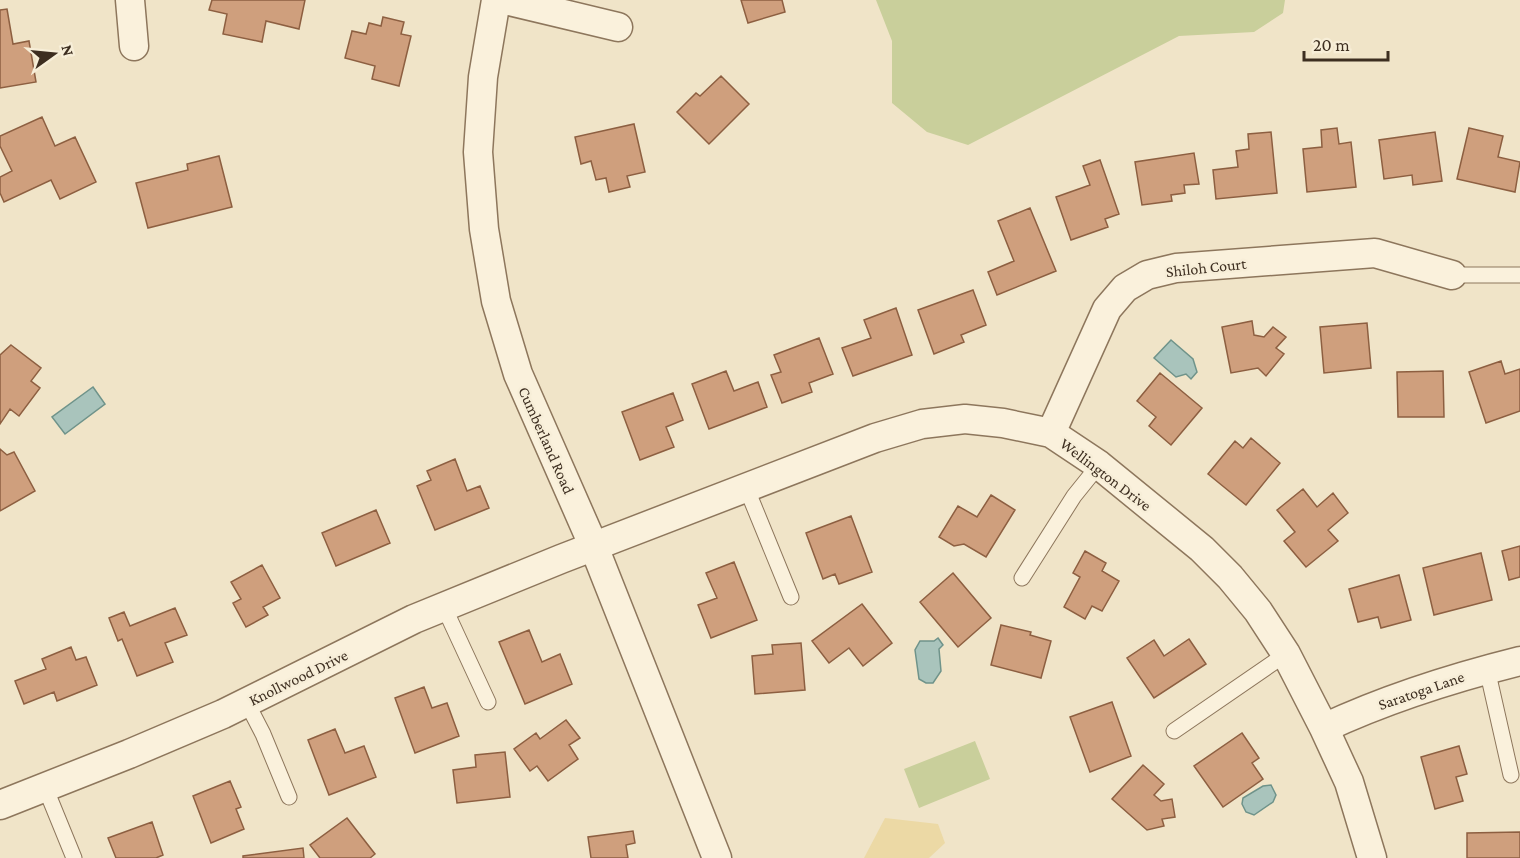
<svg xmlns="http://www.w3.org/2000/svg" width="1520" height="858" font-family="'Crimson Pro',serif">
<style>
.green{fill:#c9cf9b}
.sand{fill:#ecd9a5}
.water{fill:#a9c4bc;stroke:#6f938a;stroke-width:1.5}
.building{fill:#cf9f7d;stroke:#8d5f41;stroke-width:1.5}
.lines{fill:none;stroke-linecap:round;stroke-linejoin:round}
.lane-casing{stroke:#8d765c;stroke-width:17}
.street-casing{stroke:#8d765c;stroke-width:31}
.lane{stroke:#faf1dc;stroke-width:15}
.street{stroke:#faf1dc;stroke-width:28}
.labels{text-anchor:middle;stroke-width:5;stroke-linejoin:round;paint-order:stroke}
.street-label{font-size:16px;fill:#3d2e20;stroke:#f7eed8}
</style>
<rect width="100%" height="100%" fill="#f0e4c8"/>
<path class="green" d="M 876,0 L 1285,0 L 1283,13 L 1254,32 L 1179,36 L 968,145 L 927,132 L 892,103 L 892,41 Z
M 975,741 L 990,779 L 919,808 L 904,769 Z"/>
<path class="sand" d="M 885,818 L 938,824 L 945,843 L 929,858 L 864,858 Z"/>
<path class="water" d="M 1171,340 L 1193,359 L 1197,372 L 1191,379 L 1186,374 L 1176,377 L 1154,358 Z
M 93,387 L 105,404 L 65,434 L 52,417 Z
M 938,638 L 943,645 L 939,649 L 941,671 L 933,683 L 926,683 L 919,679 L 915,650 L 920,641 L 934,641 Z
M 1271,785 L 1276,795 L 1273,802 L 1254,815 L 1246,812 L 1242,804 L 1243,798 L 1263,786 Z"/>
<path class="building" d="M 212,0 L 305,0 L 299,29 L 266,21 L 262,42 L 223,34 L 227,14 L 209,10 Z
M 741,0 L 782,0 L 785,12 L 748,23 Z
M 7,9 L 13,44 L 29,41 L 36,82 L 0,88 L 0,10 Z
M 383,17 L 404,22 L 401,34 L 411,36 L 399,86 L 372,79 L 375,66 L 345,58 L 352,31 L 366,34 L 369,23 L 381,26 Z
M 721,76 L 749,104 L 709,144 L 677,112 L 696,93 L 700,96 Z
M 42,117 L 55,146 L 75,137 L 96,182 L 60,199 L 51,180 L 4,202 L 0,193 L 0,177 L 12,171 L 0,146 L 0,136 Z
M 634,124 L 645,172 L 627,176 L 630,187 L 609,192 L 606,178 L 596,180 L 591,161 L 581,164 L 575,137 Z
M 1337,128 L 1339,144 L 1351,142 L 1356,187 L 1307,192 L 1303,149 L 1322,147 L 1321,130 Z
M 1469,128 L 1503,136 L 1498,157 L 1520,162 L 1515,192 L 1457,179 Z
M 1271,132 L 1277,193 L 1216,199 L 1213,170 L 1238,167 L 1236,151 L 1249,149 L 1248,134 Z
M 1435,132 L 1442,181 L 1413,185 L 1412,175 L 1384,179 L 1379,140 Z
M 1194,153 L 1199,184 L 1184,185 L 1185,193 L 1171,195 L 1172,201 L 1142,205 L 1135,162 Z
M 219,156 L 232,207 L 148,228 L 136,183 L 188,170 L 187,164 Z
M 1100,160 L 1119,214 L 1105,219 L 1108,227 L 1071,240 L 1056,197 L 1090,185 L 1083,166 Z
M 1030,208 L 1056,271 L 997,295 L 988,272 L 1014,261 L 998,221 Z
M 973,290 L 986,325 L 961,335 L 964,342 L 934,354 L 918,310 Z
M 896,308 L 912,355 L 853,376 L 842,348 L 871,338 L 864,320 Z
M 1252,321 L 1254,335 L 1264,337 L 1273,327 L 1286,337 L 1276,348 L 1284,354 L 1266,376 L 1258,368 L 1231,373 L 1222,327 Z
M 1367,323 L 1371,368 L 1324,373 L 1320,327 Z
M 819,338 L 833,374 L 809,383 L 812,392 L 782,403 L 771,375 L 781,372 L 774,355 Z
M 11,345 L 41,368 L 31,381 L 40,388 L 19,416 L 10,409 L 0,424 L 0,355 Z
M 1501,361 L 1505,374 L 1520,369 L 1520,411 L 1486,423 L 1469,372 Z
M 726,371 L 734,391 L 758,382 L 767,407 L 709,429 L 692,384 Z
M 1443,371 L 1444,417 L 1398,417 L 1397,372 Z
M 1160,373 L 1202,408 L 1171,445 L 1149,426 L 1156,417 L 1137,401 Z
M 673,393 L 683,420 L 666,427 L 674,447 L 640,460 L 622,412 Z
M 1251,438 L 1280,463 L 1246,505 L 1208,474 L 1235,441 L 1243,448 Z
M 0,449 L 7,455 L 14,452 L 35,491 L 0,511 Z
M 455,459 L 467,491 L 480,486 L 489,508 L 435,530 L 417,486 L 431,480 L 427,471 Z
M 1303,489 L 1317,507 L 1333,493 L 1348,513 L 1328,530 L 1338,541 L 1306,567 L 1284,541 L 1295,532 L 1277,510 Z
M 991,495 L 1015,510 L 986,557 L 964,544 L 954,546 L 939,537 L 958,506 L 977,517 Z
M 376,510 L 390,543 L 336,566 L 322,533 Z
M 851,516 L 872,572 L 839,584 L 835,574 L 823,579 L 806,533 Z
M 1520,546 L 1520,577 L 1509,580 L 1502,551 Z
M 1085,551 L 1106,563 L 1102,571 L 1119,581 L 1102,611 L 1092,606 L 1085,619 L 1064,607 L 1080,577 L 1073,573 Z
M 1481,553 L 1492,600 L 1434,615 L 1423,568 Z
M 734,562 L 757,620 L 711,638 L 698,605 L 717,598 L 706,573 Z
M 262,565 L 280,598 L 263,607 L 268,615 L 246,627 L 233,603 L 241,599 L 231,582 Z
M 953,573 L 991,618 L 958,647 L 920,602 Z
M 1399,575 L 1411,620 L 1381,628 L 1378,617 L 1358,622 L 1349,589 Z
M 862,604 L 892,643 L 863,666 L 849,648 L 829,663 L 812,641 Z
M 175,608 L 187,635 L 165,643 L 173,662 L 137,676 L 122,639 L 118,641 L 109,618 L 124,612 L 130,626 Z
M 1001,625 L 1031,632 L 1030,635 L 1051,641 L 1041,678 L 991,665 Z
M 529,630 L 542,662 L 560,654 L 572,684 L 525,704 L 499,642 Z
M 1189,639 L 1206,664 L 1154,698 L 1127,658 L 1154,640 L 1164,656 Z
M 801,643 L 805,690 L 755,694 L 752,656 L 773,654 L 772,645 Z
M 71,647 L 76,660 L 86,657 L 97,685 L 57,701 L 54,692 L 24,704 L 15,681 L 46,669 L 42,659 Z
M 424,687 L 432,708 L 447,703 L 459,736 L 415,753 L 395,698 Z
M 1112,702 L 1131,756 L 1090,772 L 1070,717 Z
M 566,720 L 580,738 L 569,745 L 578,759 L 548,781 L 537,766 L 530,771 L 514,749 L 536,733 L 540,739 Z
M 335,729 L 345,753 L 364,746 L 376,777 L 329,795 L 308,740 Z
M 1242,733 L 1259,758 L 1252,763 L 1263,779 L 1223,807 L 1194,766 Z
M 1459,746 L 1467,774 L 1456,777 L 1463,801 L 1435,809 L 1421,757 Z
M 505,752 L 510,797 L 457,803 L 453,770 L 476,767 L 475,755 Z
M 1143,765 L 1164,784 L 1154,795 L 1161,801 L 1172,799 L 1175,817 L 1162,819 L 1164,826 L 1147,830 L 1112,799 Z
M 230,781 L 241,807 L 236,809 L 244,829 L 211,843 L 193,796 Z
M 347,818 L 375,854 L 370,858 L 320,858 L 310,845 Z
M 152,822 L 163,855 L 156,858 L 116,858 L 108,838 Z
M 633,831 L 635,843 L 626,845 L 628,858 L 591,858 L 588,837 Z
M 1520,832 L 1520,858 L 1467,858 L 1467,833 Z
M 303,848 L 304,858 L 243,858 L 243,856 Z"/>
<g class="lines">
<defs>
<path id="lane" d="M 1452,275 L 1520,275
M 746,487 L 791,597
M 1022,578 L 1074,496 L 1099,465
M 444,607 L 488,702
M 1487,669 L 1511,775
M 247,703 L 263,734 L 289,797
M 1174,731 L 1286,654
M 45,787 L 74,858"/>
<path id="street" d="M 130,0 L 134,46
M 496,0 L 483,77 L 478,152 L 484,229 L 496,301 L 518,374 L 594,547 L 717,858
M 505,0 L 618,27
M 1051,433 L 1107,309 L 1125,288 L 1147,275 L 1176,268 L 1375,253 L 1452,275
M 1324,728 C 1388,698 1452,678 1520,661
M 0,805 L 129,754 L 223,714 L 414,619 L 561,559 L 875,438 L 922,424 L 965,419 L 1003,423 L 1051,433 L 1099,465 L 1202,549 L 1230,577 L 1258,611 L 1286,654 L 1324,728 L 1349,782 L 1372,858"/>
</defs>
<use href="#lane" class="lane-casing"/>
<use href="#street" class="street-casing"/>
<use href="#lane" class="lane"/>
<use href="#street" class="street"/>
</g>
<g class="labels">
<g class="street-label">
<text transform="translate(1206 267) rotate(-6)" y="6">Shiloh Court</text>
<text transform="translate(547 440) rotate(66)" y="6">Cumberland Road</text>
<text transform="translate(1106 474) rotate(37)" y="6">Wellington Drive</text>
<text transform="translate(298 677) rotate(-26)" y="6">Knollwood Drive</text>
<text transform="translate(1421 690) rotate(-19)" y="6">Saratoga Lane</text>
</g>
</g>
<g transform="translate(54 54) rotate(75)" stroke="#f7eed8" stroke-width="4.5" paint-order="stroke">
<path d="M0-4.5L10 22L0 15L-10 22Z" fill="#3d2e20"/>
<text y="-9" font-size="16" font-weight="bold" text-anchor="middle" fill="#3d2e20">N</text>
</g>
<path d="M1304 51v9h84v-9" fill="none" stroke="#3d2e20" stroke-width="3"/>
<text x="1313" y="51" font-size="18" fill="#3d2e20" stroke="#f7eed8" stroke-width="4.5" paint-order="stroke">20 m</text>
</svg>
